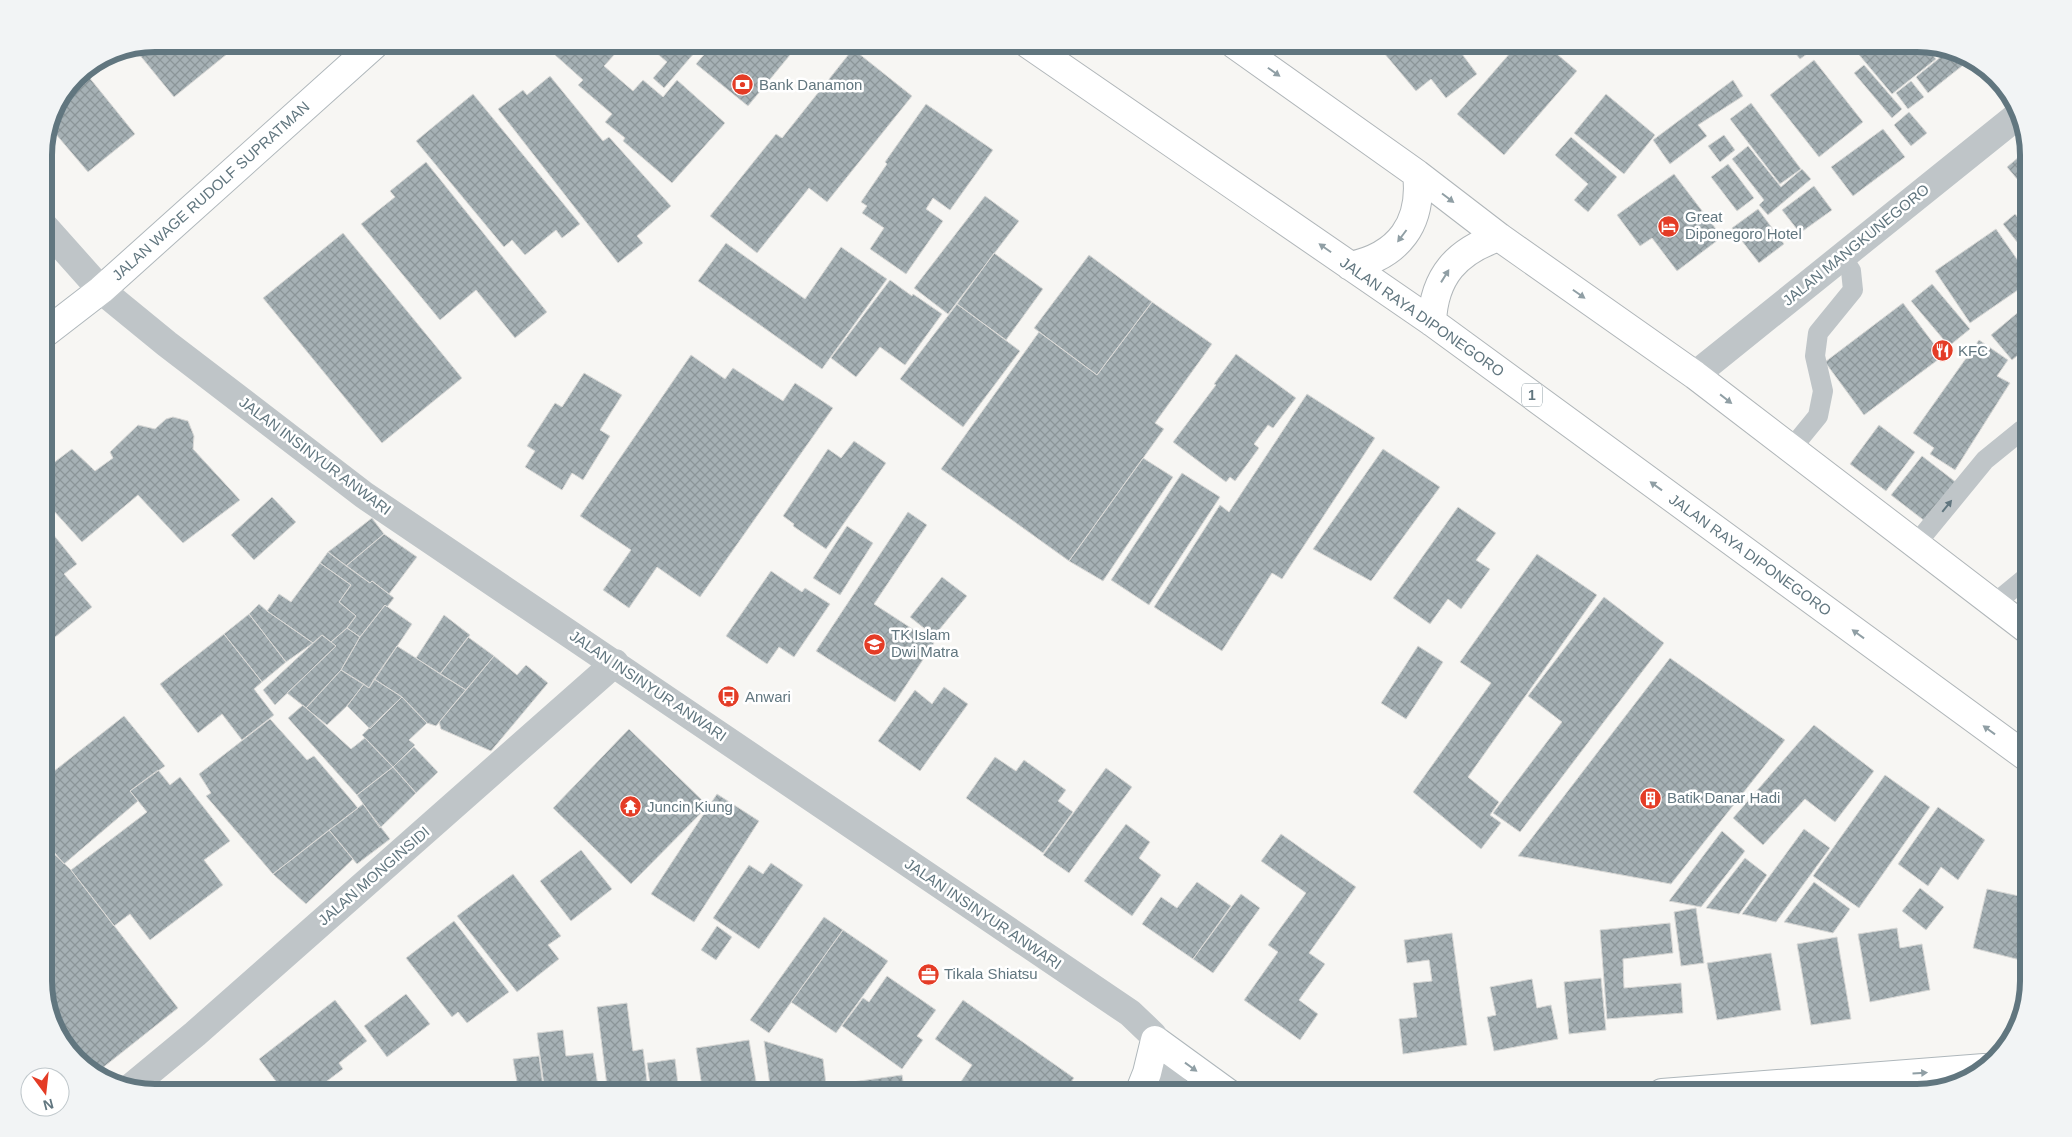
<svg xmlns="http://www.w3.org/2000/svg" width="2072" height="1137" font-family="Arial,sans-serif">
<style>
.building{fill:url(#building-cross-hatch);stroke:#d8d8d6}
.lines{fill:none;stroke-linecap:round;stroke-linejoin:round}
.secondary-casing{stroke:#afb7bb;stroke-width:30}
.highway-casing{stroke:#b0b6b9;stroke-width:30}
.lane{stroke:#bfc5c8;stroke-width:20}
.street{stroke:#bfc5c8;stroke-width:28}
.secondary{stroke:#fff;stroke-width:28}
.highway{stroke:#fff;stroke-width:28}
.oneway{fill:#909fa5}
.oneway2{fill:#61767f}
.labels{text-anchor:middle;stroke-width:5;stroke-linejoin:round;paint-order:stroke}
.shield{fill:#fff;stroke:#909fa5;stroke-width:1}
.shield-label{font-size:14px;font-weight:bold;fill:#61767f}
.poi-label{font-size:15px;fill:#61767f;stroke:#fff;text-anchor:start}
.street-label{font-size:15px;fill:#61767f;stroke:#fff}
.rim{fill:none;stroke:#61767f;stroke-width:6}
</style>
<defs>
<pattern id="building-cross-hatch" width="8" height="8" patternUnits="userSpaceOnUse" patternTransform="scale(1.25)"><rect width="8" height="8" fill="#a6b1b5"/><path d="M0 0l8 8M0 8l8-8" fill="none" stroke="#8b9598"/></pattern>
</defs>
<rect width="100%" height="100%" fill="#f7f6f3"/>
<path class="building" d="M 156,44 L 228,44 L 233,49 L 174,97 L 134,48 Z
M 232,44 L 250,44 L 240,52 Z
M 563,44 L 624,44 L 604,66 L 633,91 L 643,80 L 663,97 L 677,80 L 725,123 L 672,183 L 623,141 L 625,138 L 605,122 L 612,114 L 578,85 L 583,80 L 554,54 Z
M 646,44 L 702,44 L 664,88 L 653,78 L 667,62 Z
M 713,44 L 799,44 L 748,106 L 696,64 Z
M 1383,44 L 1474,44 L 1462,54 L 1477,74 L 1446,98 L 1431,79 L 1416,91 L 1379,47 Z
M 1518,44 L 1545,44 L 1577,71 L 1504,155 L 1457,114 Z
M 1788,44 L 1814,44 L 1816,47 L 1800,59 Z
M 1850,44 L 1916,44 L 1925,46 L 1936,59 L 1892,94 Z
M 853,49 L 912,96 L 827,202 L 809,188 L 757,253 L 710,216 L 776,134 L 782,138 Z
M 1948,51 L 1961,54 L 1967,62 L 1928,93 L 1916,77 Z
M 1814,60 L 1863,122 L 1819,157 L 1770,95 Z
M 1864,65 L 1902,109 L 1892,118 L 1854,73 Z
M 84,71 L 135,134 L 88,172 L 49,126 L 52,113 L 77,76 Z
M 550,76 L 603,141 L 609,137 L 671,206 L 637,236 L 643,243 L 618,263 L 498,109 L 523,90 L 527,95 Z
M 1733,80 L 1743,96 L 1698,125 L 1707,136 L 1670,164 L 1653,140 Z
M 1911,81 L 1924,97 L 1908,109 L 1896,93 Z
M 473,94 L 580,224 L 562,238 L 556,230 L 525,255 L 512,240 L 504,247 L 416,141 Z
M 1606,94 L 1655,135 L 1624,174 L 1574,133 Z
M 1751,103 L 1801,169 L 1780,184 L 1730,119 Z
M 926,104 L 993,150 L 950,210 L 933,198 L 926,209 L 943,221 L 906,274 L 870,249 L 884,228 L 862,213 L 867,206 L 861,202 L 887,164 L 885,162 Z
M 1909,112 L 1927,133 L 1911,146 L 1894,125 Z
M 1883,129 L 1905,157 L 1853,196 L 1831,167 Z
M 1724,135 L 1735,150 L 1720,162 L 1708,146 Z
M 1571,137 L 1617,177 L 1588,212 L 1574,200 L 1588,184 L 1555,155 Z
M 1748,146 L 1781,187 L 1802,169 L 1811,179 L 1768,215 L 1759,205 L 1764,200 L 1732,159 Z
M 2020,156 L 2028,165 L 2028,192 L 2007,167 Z
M 426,162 L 547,312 L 515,338 L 476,290 L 440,320 L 361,224 L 395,197 L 390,191 Z
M 1728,164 L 1754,198 L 1737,211 L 1711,177 Z
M 1674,174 L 1722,237 L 1677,271 L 1652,238 L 1640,246 L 1617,215 Z
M 1814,186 L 1832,210 L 1800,233 L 1782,210 Z
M 985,196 L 1019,221 L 948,314 L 914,288 Z
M 2028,205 L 2028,227 L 2017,214 Z
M 1758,209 L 1784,244 L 1759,263 L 1732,228 Z
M 2015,214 L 2028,231 L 2028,256 L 2003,224 Z
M 1996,229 L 2028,275 L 2028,283 L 1970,323 L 1935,271 Z
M 343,233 L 462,378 L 382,443 L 263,298 Z
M 726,243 L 805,299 L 841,247 L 887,279 L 822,369 L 698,281 Z
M 994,253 L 1043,289 L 1006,340 L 957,304 Z
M 1089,255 L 1152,302 L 1097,375 L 1034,328 Z
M 890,280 L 912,296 L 913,294 L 942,314 L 905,365 L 880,347 L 856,377 L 831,358 Z
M 1932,284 L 1970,329 L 1949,346 L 1911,301 Z
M 1152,302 L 1212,344 L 1155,423 L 1164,429 L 1069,561 L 941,469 L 1039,332 L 1097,375 Z
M 1903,303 L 1943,356 L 1864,415 L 1825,362 Z
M 957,304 L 1020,351 L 963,427 L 900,379 Z
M 2028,304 L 2028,347 L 2012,360 L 1991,335 Z
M 1979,340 L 2008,360 L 1997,376 L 2010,383 L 1955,470 L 1930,454 L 1934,448 L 1913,433 Z
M 1236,354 L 1296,398 L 1273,428 L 1268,425 L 1254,444 L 1259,448 L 1235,481 L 1230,477 L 1226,482 L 1173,442 L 1216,385 L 1214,384 Z
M 691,355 L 725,379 L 733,368 L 783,401 L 795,383 L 833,408 L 700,597 L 657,567 L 629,608 L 603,590 L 631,550 L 580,516 Z
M 584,373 L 622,395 L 600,430 L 610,436 L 583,480 L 572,473 L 562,490 L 525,467 L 535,451 L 527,446 L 555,403 L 562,407 Z
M 1307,394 L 1375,438 L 1282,579 L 1272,573 L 1222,651 L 1154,607 L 1220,505 L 1229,512 Z
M 173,417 L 188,421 L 194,436 L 193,449 L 240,500 L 183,543 L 138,495 L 82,542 L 44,500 L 44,470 L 72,449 L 95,471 L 113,458 L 110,452 L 138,425 L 155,429 L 166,419 Z
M 1879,425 L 1915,452 L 1886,491 L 1850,464 Z
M 854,441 L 886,463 L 826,549 L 793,526 L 794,524 L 783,516 L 828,449 L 841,458 Z
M 1383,449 L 1440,487 L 1371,581 L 1313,549 Z
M 1922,456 L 1957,483 L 1926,522 L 1891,495 Z
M 1143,458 L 1173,477 L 1103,581 L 1069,561 Z
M 1182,473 L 1220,497 L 1149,605 L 1111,580 Z
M 272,497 L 296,522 L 254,560 L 231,535 Z
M 1458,507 L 1496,533 L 1476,560 L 1490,569 L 1461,609 L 1448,599 L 1430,624 L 1393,598 Z
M 908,512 L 927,525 L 874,604 L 934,643 L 895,702 L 816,651 Z
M 372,518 L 384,534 L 346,566 L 328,552 Z
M 44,523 L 77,564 L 64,574 L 92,607 L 44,646 Z
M 847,526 L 873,543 L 840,595 L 813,578 Z
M 384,534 L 417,557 L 389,594 L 372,581 L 370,583 L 346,566 Z
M 328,552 L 370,583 L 372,581 L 394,598 L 387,607 L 385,605 L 360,637 L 347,628 L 356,616 L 339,602 L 351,585 L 320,563 Z
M 1537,554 L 1597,595 L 1468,777 L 1499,802 L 1490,815 L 1501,823 L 1481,849 L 1413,792 L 1491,683 L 1460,662 Z
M 320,563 L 351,585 L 339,602 L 356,616 L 347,628 L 331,642 L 322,635 L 313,643 L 267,611 L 279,594 L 291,602 Z
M 771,571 L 802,592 L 805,588 L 830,604 L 794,657 L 779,647 L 767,664 L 726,636 Z
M 942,577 L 967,596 L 934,636 L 910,617 Z
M 1604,597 L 1664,643 L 1520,832 L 1493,813 L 1562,722 L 1528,696 Z
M 259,604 L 267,611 L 313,643 L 286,662 L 249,614 Z
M 385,605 L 412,624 L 369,688 L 341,670 L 360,637 Z
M 249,614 L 286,662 L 262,682 L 224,634 Z
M 444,615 L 470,635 L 440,674 L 416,658 Z
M 347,628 L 360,637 L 341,670 L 306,708 L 287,693 L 336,646 L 331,642 Z
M 224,634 L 262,682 L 254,689 L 274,715 L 242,740 L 222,714 L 198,733 L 160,684 Z
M 322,635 L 336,646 L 275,705 L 263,690 Z
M 468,637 L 494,656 L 466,690 L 440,674 Z
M 397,646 L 466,690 L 436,726 L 427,723 L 402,697 L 374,679 Z
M 1418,646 L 1443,662 L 1406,719 L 1381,703 Z
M 494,656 L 517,675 L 526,665 L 548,683 L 491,751 L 441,729 L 439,722 Z
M 1670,658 L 1785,740 L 1671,884 L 1518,856 Z
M 341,670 L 364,684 L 347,706 L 327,725 L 306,708 Z
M 374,679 L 402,697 L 370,729 L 347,706 L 364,684 L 369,688 Z
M 944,687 L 968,704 L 920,771 L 878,741 L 915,690 L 932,704 Z
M 402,697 L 427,723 L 409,740 L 415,745 L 393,767 L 362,735 Z
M 303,705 L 351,749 L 365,738 L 393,767 L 357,795 L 288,718 Z
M 124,716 L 165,766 L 130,791 L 138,801 L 64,864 L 44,840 L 44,779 Z
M 270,719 L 307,760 L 314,756 L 358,808 L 273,874 L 206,796 L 211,793 L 199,774 Z
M 1814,725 L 1874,771 L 1835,822 L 1805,799 L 1763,845 L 1733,818 Z
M 629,729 L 708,806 L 631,884 L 553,808 Z
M 414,747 L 438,772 L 416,793 L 393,767 Z
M 995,757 L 1016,771 L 1024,760 L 1066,790 L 1058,801 L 1073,812 L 1043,853 L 966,798 Z
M 393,767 L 416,793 L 380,828 L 357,795 Z
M 1106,768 L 1132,787 L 1069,873 L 1043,855 Z
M 158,770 L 170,785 L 180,777 L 230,841 L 204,860 L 223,885 L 150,940 L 130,914 L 114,926 L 71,870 L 147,812 L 130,791 Z
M 1885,775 L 1930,807 L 1859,908 L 1813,876 Z
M 717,794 L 759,821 L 694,922 L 651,894 Z
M 363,804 L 390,839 L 357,864 L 329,830 Z
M 1938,807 L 1985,840 L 1958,880 L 1941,867 L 1928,886 L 1898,864 Z
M 1126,824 L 1150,842 L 1139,858 L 1161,875 L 1132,916 L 1084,881 Z
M 1804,829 L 1830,848 L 1776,922 L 1742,914 Z
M 329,830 L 353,859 L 306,904 L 273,874 Z
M 1722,831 L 1745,851 L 1701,907 L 1669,901 Z
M 1281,834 L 1356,887 L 1309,953 L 1325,964 L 1299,1000 L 1318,1014 L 1300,1040 L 1244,1000 L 1278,952 L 1268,945 L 1306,893 L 1261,861 Z
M 49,849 L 71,870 L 178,1008 L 96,1073 L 63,1044 L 44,989 L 44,853 Z
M 581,850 L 612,889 L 571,921 L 540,881 Z
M 1745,858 L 1767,875 L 1739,914 L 1706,908 Z
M 771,863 L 803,885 L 759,949 L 713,918 L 749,865 L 763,874 Z
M 513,874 L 561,936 L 548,945 L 559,959 L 517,992 L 457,916 Z
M 1197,882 L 1231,906 L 1193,959 L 1142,924 L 1161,897 L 1177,908 Z
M 1814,882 L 1850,909 L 1833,933 L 1784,922 Z
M 1920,888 L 1944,907 L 1926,930 L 1902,911 Z
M 1987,889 L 2028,898 L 2028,962 L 1973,948 Z
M 1241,894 L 1260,908 L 1213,973 L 1193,959 Z
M 1696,908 L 1704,963 L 1681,966 L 1674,912 Z
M 824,917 L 843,930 L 769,1033 L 750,1020 Z
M 454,921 L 509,992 L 467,1023 L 458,1012 L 452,1017 L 406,958 Z
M 1670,923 L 1673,953 L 1623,959 L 1624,988 L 1681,983 L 1683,1013 L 1607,1019 L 1600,930 Z
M 717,926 L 732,937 L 716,960 L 701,950 Z
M 1897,928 L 1900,948 L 1922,944 L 1930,990 L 1870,1002 L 1858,934 Z
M 843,930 L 888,961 L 836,1033 L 791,1002 Z
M 1452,933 L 1467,1045 L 1403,1054 L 1399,1019 L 1417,1017 L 1413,983 L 1432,981 L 1429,960 L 1407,963 L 1404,940 Z
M 1837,937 L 1851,1019 L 1811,1025 L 1797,944 Z
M 1771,953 L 1781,1010 L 1717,1020 L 1707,963 Z
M 887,976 L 936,1010 L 917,1036 L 923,1040 L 902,1069 L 842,1026 L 863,998 L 869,1002 Z
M 1601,978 L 1606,1030 L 1569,1034 L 1564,982 Z
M 1532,979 L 1537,1008 L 1551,1005 L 1558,1039 L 1494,1051 L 1487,1017 L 1496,1015 L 1490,987 Z
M 406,994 L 430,1024 L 387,1057 L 364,1026 Z
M 335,1000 L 367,1041 L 339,1063 L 343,1069 L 311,1093 L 285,1093 L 259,1059 Z
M 963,1000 L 1074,1078 L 1063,1093 L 913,1093 L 913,1091 L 960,1083 L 972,1065 L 935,1039 Z
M 627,1003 L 633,1051 L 643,1049 L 647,1081 L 607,1086 L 597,1007 Z
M 563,1030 L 566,1056 L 593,1053 L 599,1093 L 545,1093 L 537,1033 Z
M 749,1040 L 758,1093 L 703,1093 L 696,1048 Z
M 764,1041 L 823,1059 L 827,1093 L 771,1093 Z
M 539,1056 L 544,1093 L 492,1093 L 491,1091 L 518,1088 L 513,1059 Z
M 675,1059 L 679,1093 L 613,1093 L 613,1089 L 650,1084 L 647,1063 Z
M 902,1075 L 905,1093 L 839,1093 L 838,1084 Z"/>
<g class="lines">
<defs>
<path id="secondary" d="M 44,334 L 101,290 L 375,44
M 1139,1093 L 1147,1073 L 1155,1040 L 1228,1093
M 1662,1093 L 1984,1068"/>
<path id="highway" d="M 1028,44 L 1432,322 L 2028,758
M 1234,44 L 1417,174 L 1499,237 L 1695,375 L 2028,630
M 1350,266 C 1399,256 1423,223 1417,174
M 1432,322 C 1434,276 1457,251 1499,237"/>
</defs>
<use href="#secondary" class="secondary-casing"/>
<use href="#highway" class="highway-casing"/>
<path class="lane" d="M 1791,449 L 1818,416 L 1823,391 L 1815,356 L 1818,333 L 1853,290 L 1851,271 L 1842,257
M 1916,544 L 1985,460 L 2022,430 L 2028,430
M 1994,604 L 2028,576"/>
<path class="street" d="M 44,226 L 101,290 L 167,344 L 364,495 L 1130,1013 L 1153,1035 L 1175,1093
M 1695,375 L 2017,116
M 131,1087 L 195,1034 L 615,663"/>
<use href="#secondary" class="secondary"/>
<use href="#highway" class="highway"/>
</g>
<defs><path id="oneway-solid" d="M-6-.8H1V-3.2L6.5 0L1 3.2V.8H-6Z" transform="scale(1.25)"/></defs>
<g class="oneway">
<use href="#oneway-solid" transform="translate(1274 72) rotate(35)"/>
<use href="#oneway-solid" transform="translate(1448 198) rotate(37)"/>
<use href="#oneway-solid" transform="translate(1402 236) rotate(127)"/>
<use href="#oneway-solid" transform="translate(1325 248) rotate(-145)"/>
<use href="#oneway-solid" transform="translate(1445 276) rotate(-58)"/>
<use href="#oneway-solid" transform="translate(1579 294) rotate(35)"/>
<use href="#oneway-solid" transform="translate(1726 399) rotate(38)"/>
<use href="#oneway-solid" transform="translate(1656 486) rotate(-144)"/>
<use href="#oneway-solid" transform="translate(1858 634) rotate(-144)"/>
<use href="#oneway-solid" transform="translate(1989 730) rotate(-144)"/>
<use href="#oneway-solid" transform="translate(1191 1067) rotate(36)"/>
<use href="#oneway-solid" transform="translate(1920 1073) rotate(-4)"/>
</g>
<use class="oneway2" href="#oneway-solid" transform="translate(1947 506) rotate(-51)"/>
<defs>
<symbol id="bank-disc" viewBox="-11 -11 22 22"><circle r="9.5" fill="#e43c26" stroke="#fff"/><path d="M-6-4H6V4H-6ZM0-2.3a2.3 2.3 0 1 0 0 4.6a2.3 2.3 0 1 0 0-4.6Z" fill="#fff"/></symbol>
<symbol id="hotel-disc" viewBox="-11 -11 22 22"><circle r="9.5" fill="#e43c26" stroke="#fff"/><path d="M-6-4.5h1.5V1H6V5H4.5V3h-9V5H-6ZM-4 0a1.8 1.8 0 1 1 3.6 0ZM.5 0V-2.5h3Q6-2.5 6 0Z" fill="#fff"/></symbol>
<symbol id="restaurant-disc" viewBox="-11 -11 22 22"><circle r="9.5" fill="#e43c26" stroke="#fff"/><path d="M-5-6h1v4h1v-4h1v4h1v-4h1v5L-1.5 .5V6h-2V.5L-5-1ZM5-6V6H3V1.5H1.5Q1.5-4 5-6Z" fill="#fff"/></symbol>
<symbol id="school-disc" viewBox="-11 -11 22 22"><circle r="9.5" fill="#e43c26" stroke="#fff"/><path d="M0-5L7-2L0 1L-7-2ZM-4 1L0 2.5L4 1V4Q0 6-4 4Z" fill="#fff"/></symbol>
<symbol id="bus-disc" viewBox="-11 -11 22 22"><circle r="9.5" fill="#e43c26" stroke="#fff"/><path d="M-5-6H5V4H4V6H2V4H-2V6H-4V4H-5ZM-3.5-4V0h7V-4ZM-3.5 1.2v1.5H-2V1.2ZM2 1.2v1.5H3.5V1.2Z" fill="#fff"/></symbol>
<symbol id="building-disc" viewBox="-11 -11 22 22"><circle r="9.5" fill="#e43c26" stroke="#fff"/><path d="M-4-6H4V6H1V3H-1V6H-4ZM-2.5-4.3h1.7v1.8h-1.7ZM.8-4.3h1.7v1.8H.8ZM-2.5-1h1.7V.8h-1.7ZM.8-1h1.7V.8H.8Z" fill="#fff"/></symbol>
<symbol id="temple-disc" viewBox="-11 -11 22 22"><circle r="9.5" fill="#e43c26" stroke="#fff"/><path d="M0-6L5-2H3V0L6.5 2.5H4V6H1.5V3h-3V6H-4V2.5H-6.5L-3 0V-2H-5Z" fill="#fff"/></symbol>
<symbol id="office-disc" viewBox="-11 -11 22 22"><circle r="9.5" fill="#e43c26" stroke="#fff"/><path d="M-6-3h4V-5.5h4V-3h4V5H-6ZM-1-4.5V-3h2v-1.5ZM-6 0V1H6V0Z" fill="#fff"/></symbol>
</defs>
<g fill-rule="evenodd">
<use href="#bank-disc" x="730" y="72" width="25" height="25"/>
<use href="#hotel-disc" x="1656" y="214" width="25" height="25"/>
<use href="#restaurant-disc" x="1930" y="338" width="25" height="25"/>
<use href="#school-disc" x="862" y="632" width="25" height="25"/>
<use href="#bus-disc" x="716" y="684" width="25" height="25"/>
<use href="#building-disc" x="1638" y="786" width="25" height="25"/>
<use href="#temple-disc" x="618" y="794" width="25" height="25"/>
<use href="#office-disc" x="916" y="962" width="25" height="25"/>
</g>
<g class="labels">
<rect class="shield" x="1522" y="383.5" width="20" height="23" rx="4"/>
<g class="shield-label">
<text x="1532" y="400">1</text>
</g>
<g class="poi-label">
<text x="759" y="90">Bank Danamon</text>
<text x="1685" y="222">Great<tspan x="1685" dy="17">Diponegoro Hotel</tspan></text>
<text x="1958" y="356">KFC</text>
<text x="891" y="640">TK Islam<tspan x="891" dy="17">Dwi Matra</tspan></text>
<text x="745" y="702">Anwari</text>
<text x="1667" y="803">Batik Danar Hadi</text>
<text x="647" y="812">Juncin Kiung</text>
<text x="944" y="979">Tikala Shiatsu</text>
</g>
<g class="street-label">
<text transform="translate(211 191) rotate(-42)" y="5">JALAN WAGE RUDOLF SUPRATMAN</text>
<text transform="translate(1856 245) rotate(-39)" y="5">JALAN MANGKUNEGORO</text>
<text transform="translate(1422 317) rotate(35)" y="5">JALAN RAYA DIPONEGORO</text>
<text transform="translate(315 456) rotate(37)" y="5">JALAN INSINYUR ANWARI</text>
<text transform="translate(1750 555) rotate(36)" y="5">JALAN RAYA DIPONEGORO</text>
<text transform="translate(648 686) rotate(34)" y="5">JALAN INSINYUR ANWARI</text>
<text transform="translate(374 876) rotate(-41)" y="5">JALAN MONGINSIDI</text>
<text transform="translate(983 914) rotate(34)" y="5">JALAN INSINYUR ANWARI</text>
</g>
</g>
<path d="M0 0H2072V1137H0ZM155 52H1917A103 103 0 0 1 2020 155V981A103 103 0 0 1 1917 1084H155A103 103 0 0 1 52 981V155A103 103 0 0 1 155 52Z" fill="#f2f4f5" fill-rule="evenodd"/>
<path class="rim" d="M155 52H1917A103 103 0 0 1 2020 155V981A103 103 0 0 1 1917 1084H155A103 103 0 0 1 52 981V155A103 103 0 0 1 155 52Z"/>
<g transform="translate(45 1092) rotate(165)"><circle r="24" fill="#ffffff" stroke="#c0c8cc"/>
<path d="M0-4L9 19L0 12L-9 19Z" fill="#e43c26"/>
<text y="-8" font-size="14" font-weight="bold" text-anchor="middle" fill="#61767f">N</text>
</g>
</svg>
